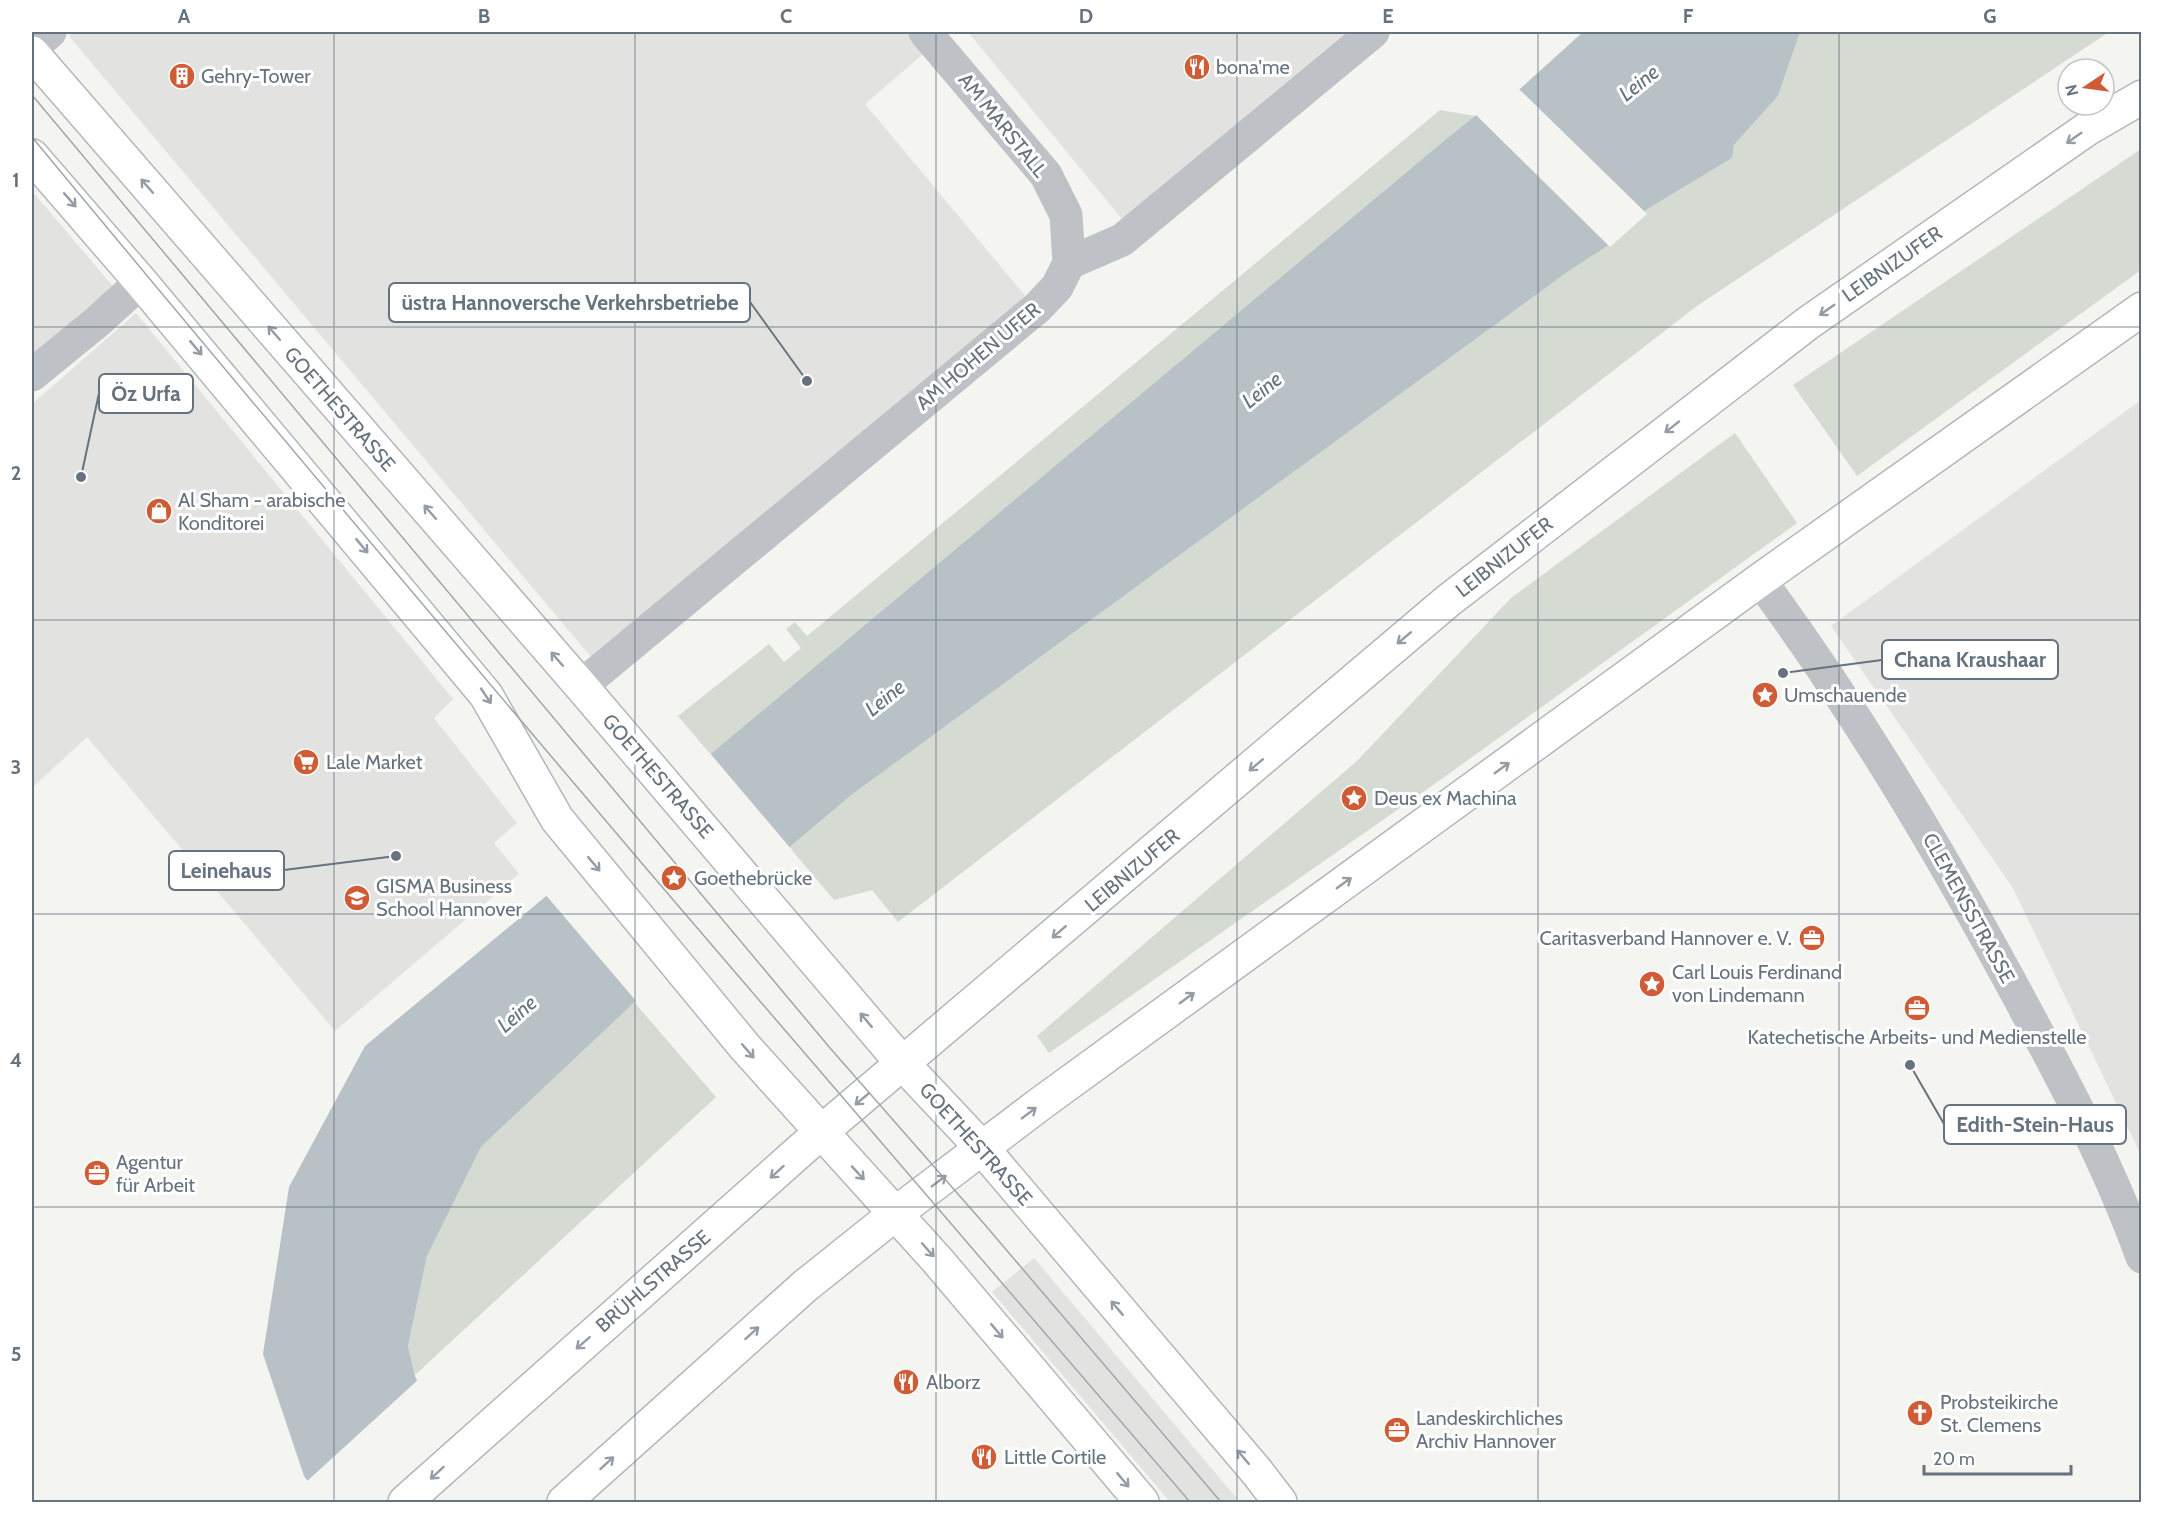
<svg xmlns="http://www.w3.org/2000/svg" width="2173" height="1534" font-family="Cabin,sans-serif">
<style>
.built{fill:#e2e3e1}
.green{fill:#d5dbd2}
.water{fill:#b8c1c6}
.pier{fill:#f4f4f1}
.lines{fill:none;stroke-linecap:round;stroke-linejoin:round}
.secondary-casing{stroke:#b3b7bb;stroke-width:36}
.street{stroke:#bec1c5;stroke-width:33}
.secondary{stroke:#fff;stroke-width:33}
.tram{stroke:#a2a6ab;stroke-width:1.5}
.oneway{stroke:#949da5}
.grid{fill:none;stroke:#66737f;stroke-width:1.5;stroke-opacity:0.55}
.labels{text-anchor:middle;stroke-width:6;stroke-linejoin:round;paint-order:stroke}
.poi-label{font-size:20px;fill:#66737f;stroke:#fff;text-anchor:start}
.street-label{font-size:20px;fill:#66737f;stroke:#fff}
.water-label{font-size:21px;font-style:italic;fill:#62747c;stroke:#fff}
.leader{fill:none;stroke:#66737f;stroke-width:2}
.callout-dot{fill:#66737f;stroke:#fff;stroke-width:2}
.callout{fill:#fff;stroke:#66737f;stroke-width:2}
.callout-label{font-size:21px;text-anchor:middle;font-weight:bold;fill:#66737f}
.neatline{fill:none;stroke:#66737f;stroke-width:2}
.grid-label{font-size:20px;text-anchor:middle;font-weight:bold;fill:#66737f}
</style>
<rect width="100%" height="100%" fill="#f4f4f1"/>
<path class="built" d="M 75,32 L 949,32 L 865,104 L 1032,304 L 596,663 L 69,36 Z
M 968,32 L 1346,32 L 1122,219 Z
M 32,191 L 116,290 L 32,360 Z
M 136,313 L 453,699 L 434,718 L 517,823 L 494,843 L 519,874 L 335,1031 L 87,737 L 32,788 L 32,404 Z
M 2141,400 L 2141,1155 L 2013,888 L 1831,626 Z
M 1034,1258 L 1240,1502 L 1170,1502 L 992,1292 Z"/>
<path class="green" d="M 1800,32 L 2109,32 L 1697,306 L 898,922 L 872,890 L 834,900 L 678,716 L 769,644 L 784,662 L 801,648 L 786,629 L 795,622 L 807,636 L 1440,110 L 1475,116 L 1607,246 L 1646,210 L 1732,158 L 1734,145 L 1778,96 Z
M 2141,149 L 2141,270 L 1857,476 L 1793,385 Z
M 1735,433 L 1797,523 L 1443,778 L 1049,1053 L 1037,1036 L 1357,761 L 1511,598 Z
M 634,1002 L 716,1097 L 415,1375 L 408,1346 L 427,1256 L 481,1147 Z"/>
<path class="water" d="M 1583,32 L 1800,32 L 1778,96 L 1734,145 L 1732,158 L 1646,210 L 1607,246 L 1567,272 L 851,795 L 793,844 L 625,1011 L 481,1147 L 427,1256 L 408,1346 L 415,1376 L 471,1502 L 323,1502 L 304,1476 L 263,1354 L 289,1187 L 365,1046 L 545,897 L 712,753 L 1444,141 L 1475,116 L 1521,88 Z"/>
<path class="pier" d="M 1517,87 L 1647,214 L 1610,247 L 1474,113 Z
M 709,752 L 792,850 L 637,1002 L 544,893 Z
M 420,1378 L 474,1502 L 320,1502 L 305,1483 Z"/>
<g class="lines">
<defs>
<path id="secondary" d="M 32,53 L 581,686 L 903,1064 L 982,1148 L 1257,1472 L 1280,1502
M 32,156 L 141,282 L 486,695 L 557,819 L 745,1047 L 938,1261 L 1142,1502
M 405,1502 L 820,1133 L 1449,600 L 1808,323 L 2087,129 L 2142,97
M 564,1502 L 805,1286 L 895,1214 L 1040,1104 L 1760,580 L 2142,309"/>
</defs>
<use href="#secondary" class="secondary-casing"/>
<path class="street" d="M 925,32 L 1046,175 L 1066,215 L 1069,263
M 32,47 L 50,32
M 32,375 L 97,322 L 141,282
M 1760,580 C 1855,709 1935,843 2011,983 C 2059,1072 2108,1162 2142,1257
M 581,686 L 1037,308 L 1057,287 L 1069,263 L 1122,240 L 1373,32"/>
<use href="#secondary" class="secondary"/>
<path class="tram" d="M 32,95 L 830,1048 L 986,1226 L 1221,1502
M 32,137 C 236,384 443,629 651,874 C 830,1084 1012,1292 1190,1502"/>
</g>
<defs><path id="oneway-shaft" d="M-6 0H5M1.5-3L5.5 0L1.5 3" fill="none" stroke-width="1.6" stroke-linecap="round" stroke-linejoin="round" transform="scale(1.5)"/></defs>
<g class="oneway">
<use href="#oneway-shaft" transform="translate(2074 138) rotate(145)"/>
<use href="#oneway-shaft" transform="translate(147 186) rotate(-131)"/>
<use href="#oneway-shaft" transform="translate(70 200) rotate(49)"/>
<use href="#oneway-shaft" transform="translate(1827 310) rotate(145)"/>
<use href="#oneway-shaft" transform="translate(274 333) rotate(-131)"/>
<use href="#oneway-shaft" transform="translate(196 348) rotate(50)"/>
<use href="#oneway-shaft" transform="translate(1672 427) rotate(142)"/>
<use href="#oneway-shaft" transform="translate(430 512) rotate(-131)"/>
<use href="#oneway-shaft" transform="translate(362 546) rotate(50)"/>
<use href="#oneway-shaft" transform="translate(1404 638) rotate(140)"/>
<use href="#oneway-shaft" transform="translate(557 659) rotate(-131)"/>
<use href="#oneway-shaft" transform="translate(486 696) rotate(56)"/>
<use href="#oneway-shaft" transform="translate(1256 765) rotate(140)"/>
<use href="#oneway-shaft" transform="translate(1502 768) rotate(-36)"/>
<use href="#oneway-shaft" transform="translate(594 864) rotate(50)"/>
<use href="#oneway-shaft" transform="translate(1344 883) rotate(-36)"/>
<use href="#oneway-shaft" transform="translate(1059 932) rotate(139)"/>
<use href="#oneway-shaft" transform="translate(1187 998) rotate(-36)"/>
<use href="#oneway-shaft" transform="translate(866 1020) rotate(-130)"/>
<use href="#oneway-shaft" transform="translate(748 1051) rotate(49)"/>
<use href="#oneway-shaft" transform="translate(862 1099) rotate(140)"/>
<use href="#oneway-shaft" transform="translate(1029 1113) rotate(-37)"/>
<use href="#oneway-shaft" transform="translate(777 1172) rotate(138)"/>
<use href="#oneway-shaft" transform="translate(858 1173) rotate(47)"/>
<use href="#oneway-shaft" transform="translate(939 1181) rotate(-37)"/>
<use href="#oneway-shaft" transform="translate(928 1250) rotate(48)"/>
<use href="#oneway-shaft" transform="translate(1117 1308) rotate(-130)"/>
<use href="#oneway-shaft" transform="translate(997 1331) rotate(50)"/>
<use href="#oneway-shaft" transform="translate(752 1333) rotate(-42)"/>
<use href="#oneway-shaft" transform="translate(583 1343) rotate(139)"/>
<use href="#oneway-shaft" transform="translate(1243 1457) rotate(-130)"/>
<use href="#oneway-shaft" transform="translate(607 1463) rotate(-42)"/>
<use href="#oneway-shaft" transform="translate(437 1473) rotate(137)"/>
<use href="#oneway-shaft" transform="translate(1123 1480) rotate(50)"/>
</g>
<path class="grid" d="M 334,32 L 334,1502M 635,32 L 635,1502M 936,32 L 936,1502M 1237,32 L 1237,1502M 1538,32 L 1538,1502M 1839,32 L 1839,1502M 32,327 L 2142,327M 32,620 L 2142,620M 32,914 L 2142,914M 32,1207 L 2142,1207"/>
<defs>
<symbol id="restaurant-disc" viewBox="-11 -11 22 22"><circle r="9.5" fill="#d05c35" stroke="#fff"/><path d="M-5-6h1v4h1v-4h1v4h1v-4h1v5L-1.5 .5V6h-2V.5L-5-1ZM5-6V6H3V1.5H1.5Q1.5-4 5-6Z" fill="#fff"/></symbol>
<symbol id="building-disc" viewBox="-11 -11 22 22"><circle r="9.5" fill="#d05c35" stroke="#fff"/><path d="M-4-6H4V6H1V3H-1V6H-4ZM-2.5-4.3h1.7v1.8h-1.7ZM.8-4.3h1.7v1.8H.8ZM-2.5-1h1.7V.8h-1.7ZM.8-1h1.7V.8H.8Z" fill="#fff"/></symbol>
<symbol id="shop-disc" viewBox="-11 -11 22 22"><circle r="9.5" fill="#d05c35" stroke="#fff"/><path d="M-5-2.5h2.3a2.7 3.5 0 0 1 5.4 0H5L5.5 6h-11ZM-1.5-2.5h3a1.5 2.3 0 0 0-3 0Z" fill="#fff"/></symbol>
<symbol id="sight-disc" viewBox="-11 -11 22 22"><circle r="9.5" fill="#d05c35" stroke="#fff"/><path d="M0-6L1.8-2.2L6-1.7L2.9 1.2L3.7 5.4L0 3.3L-3.7 5.4L-2.9 1.2L-6-1.7L-1.8-2.2Z" fill="#fff"/></symbol>
<symbol id="supermarket-disc" viewBox="-11 -11 22 22"><circle r="9.5" fill="#d05c35" stroke="#fff"/><path d="M-6-5.5h2.5l.6 2H6L4.5 2H-2.5L-4.4-4H-6ZM-1.5 3.2a1.3 1.3 0 1 0 .1 0ZM3 3.2a1.3 1.3 0 1 0 .1 0Z" fill="#fff"/></symbol>
<symbol id="university-disc" viewBox="-11 -11 22 22"><circle r="9.5" fill="#d05c35" stroke="#fff"/><path d="M0-5L7-2L0 1L-7-2ZM-4 1L0 2.5L4 1V4Q0 6-4 4Z" fill="#fff"/></symbol>
<symbol id="office-disc" viewBox="-11 -11 22 22"><circle r="9.5" fill="#d05c35" stroke="#fff"/><path d="M-6-3h4V-5.5h4V-3h4V5H-6ZM-1-4.5V-3h2v-1.5ZM-6 0V1H6V0Z" fill="#fff"/></symbol>
<symbol id="church-disc" viewBox="-11 -11 22 22"><circle r="9.5" fill="#d05c35" stroke="#fff"/><path d="M-1.2-6h2.4v3.5h3.3v2.4h-3.3V6h-2.4V-.1h-3.3v-2.4h3.3Z" fill="#fff"/></symbol>
</defs>
<g fill-rule="evenodd">
<use href="#restaurant-disc" x="1182" y="52" width="30" height="30"/>
<use href="#building-disc" x="167" y="61" width="30" height="30"/>
<use href="#shop-disc" x="144" y="496" width="30" height="30"/>
<use href="#sight-disc" x="1750" y="680" width="30" height="30"/>
<use href="#supermarket-disc" x="291" y="747" width="30" height="30"/>
<use href="#sight-disc" x="1339" y="783" width="30" height="30"/>
<use href="#sight-disc" x="659" y="863" width="30" height="30"/>
<use href="#university-disc" x="342" y="883" width="30" height="30"/>
<use href="#office-disc" x="1797" y="923" width="30" height="30"/>
<use href="#sight-disc" x="1637" y="969" width="30" height="30"/>
<use href="#office-disc" x="1902" y="993" width="30" height="30"/>
<use href="#office-disc" x="82" y="1158" width="30" height="30"/>
<use href="#restaurant-disc" x="891" y="1367" width="30" height="30"/>
<use href="#church-disc" x="1905" y="1398" width="30" height="30"/>
<use href="#office-disc" x="1382" y="1415" width="30" height="30"/>
<use href="#restaurant-disc" x="969" y="1442" width="30" height="30"/>
</g>
<g class="labels">
<g class="poi-label">
<text x="1216" y="74">bona'me</text>
<text x="201" y="83">Gehry-Tower</text>
<text x="178" y="507">Al Sham - arabische<tspan x="178" dy="23">Konditorei</tspan></text>
<text x="1784" y="702">Umschauende</text>
<text x="326" y="769">Lale Market</text>
<text x="1374" y="805">Deus ex Machina</text>
<text x="694" y="885">Goethebrücke</text>
<text x="376" y="893">GISMA Business<tspan x="376" dy="23">School Hannover</tspan></text>
<text x="1792" y="945" text-anchor="end">Caritasverband Hannover e. V.</text>
<text x="1672" y="979">Carl Louis Ferdinand<tspan x="1672" dy="23">von Lindemann</tspan></text>
<text x="1917" y="1044" text-anchor="middle">Katechetische Arbeits- und Medienstelle</text>
<text x="116" y="1169">Agentur<tspan x="116" dy="23">für Arbeit</tspan></text>
<text x="926" y="1389">Alborz</text>
<text x="1940" y="1409">Probsteikirche<tspan x="1940" dy="23">St. Clemens</tspan></text>
<text x="1416" y="1425">Landeskirchliches<tspan x="1416" dy="23">Archiv Hannover</tspan></text>
<text x="1004" y="1464">Little Cortile</text>
</g>
<g class="street-label">
<text transform="translate(1003 125) rotate(51)" y="7">AM MARSTALL</text>
<text transform="translate(1892 264) rotate(-35)" y="7">LEIBNIZUFER</text>
<text transform="translate(978 356) rotate(-40)" y="7">AM HOHEN UFER</text>
<text transform="translate(340 409) rotate(49)" y="7">GOETHESTRASSE</text>
<text transform="translate(1504 557) rotate(-38)" y="7">LEIBNIZUFER</text>
<text transform="translate(658 776) rotate(49)" y="7">GOETHESTRASSE</text>
<text transform="translate(1132 870) rotate(-40)" y="7">LEIBNIZUFER</text>
<text transform="translate(1969 908) rotate(61)" y="7">CLEMENSSTRASSE</text>
<text transform="translate(976 1144) rotate(48)" y="7">GOETHESTRASSE</text>
<text transform="translate(653 1281) rotate(-41)" y="7">BRÜHLSTRASSE</text>
</g>
<g class="water-label">
<text transform="translate(1639 83) rotate(-39)" y="7">Leine</text>
<text transform="translate(1262 390) rotate(-39)" y="7">Leine</text>
<text transform="translate(885 698) rotate(-39)" y="7">Leine</text>
<text transform="translate(517 1014) rotate(-41)" y="7">Leine</text>
</g>
</g>
<path class="leader" d="M807 381L750 302M81 477L99 393M1783 673L1882 660M396 856L284 870M1910 1065L1944 1124"/>
<g class="callout-dot">
<circle cx="807" cy="381" r="6"/>
<circle cx="81" cy="477" r="6"/>
<circle cx="1783" cy="673" r="6"/>
<circle cx="396" cy="856" r="6"/>
<circle cx="1910" cy="1065" r="6"/>
</g>
<g class="callout">
<rect x="389" y="283" width="361" height="39" rx="6"/>
<rect x="99" y="374" width="94" height="39" rx="6"/>
<rect x="1882" y="640" width="176" height="39" rx="6"/>
<rect x="169" y="851" width="115" height="39" rx="6"/>
<rect x="1944" y="1105" width="182" height="39" rx="6"/>
</g>
<g class="callout-label">
<text x="570" y="310">üstra Hannoversche Verkehrsbetriebe</text>
<text x="146" y="401">Öz Urfa</text>
<text x="1970" y="667">Chana Kraushaar</text>
<text x="226" y="878">Leinehaus</text>
<text x="2035" y="1132">Edith-Stein-Haus</text>
</g>
<rect width="2173" height="1534" fill="none" stroke="#ffffff" stroke-width="66"/>
<g transform="translate(2086 87) rotate(257)"><circle r="28" fill="#ffffff" stroke="#c2c7cc" stroke-width="1.5"/>
<path d="M0-4.5L10 22L0 15L-10 22Z" fill="#d05c35"/>
<text y="-9" font-size="16" font-weight="bold" text-anchor="middle" fill="#66737f">N</text>
</g>
<path d="M1924 1465v9h147v-9" fill="none" stroke="#66737f" stroke-width="3"/>
<text x="1933" y="1465" font-size="18" fill="#66737f" stroke="#ffffff" stroke-width="4.5" paint-order="stroke">20 m</text>
<rect x="33" y="33" width="2107" height="1468" class="neatline"/>
<g class="grid-label">
<text x="184" y="23">A</text>
<text x="484" y="23">B</text>
<text x="786" y="23">C</text>
<text x="1086" y="23">D</text>
<text x="1388" y="23">E</text>
<text x="1688" y="23">F</text>
<text x="1990" y="23">G</text>
<text x="16" y="187">1</text>
<text x="16" y="480">2</text>
<text x="16" y="774">3</text>
<text x="16" y="1067">4</text>
<text x="16" y="1361">5</text>
</g>
</svg>
